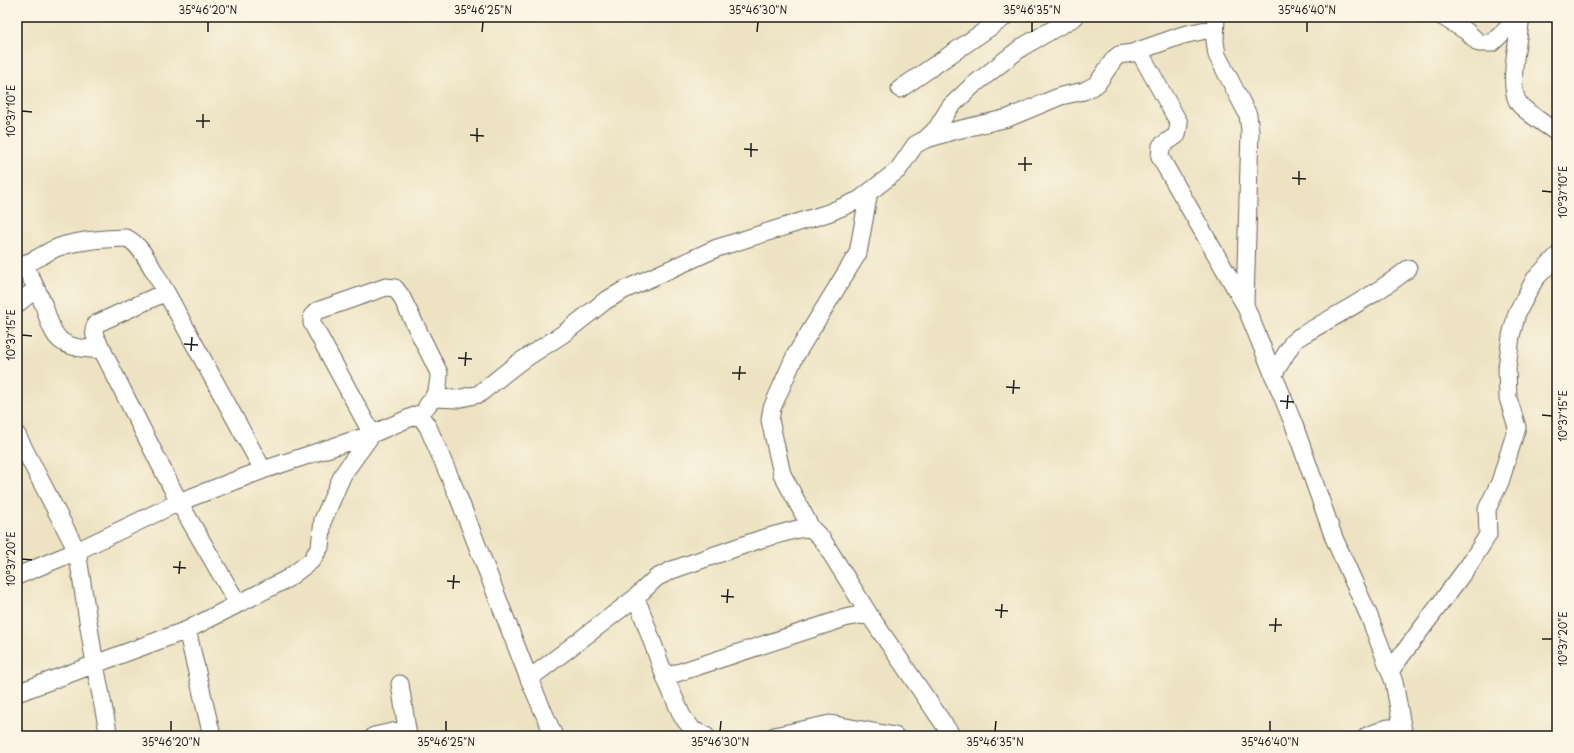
<svg xmlns="http://www.w3.org/2000/svg" width="1574" height="753" font-family="'Playpen Sans',sans-serif">
<style>
.lines{fill:none;stroke-linecap:round;stroke-linejoin:round}
.minor-casing{stroke:#656256;stroke-width:19}
.minor{stroke:#fff;stroke-width:17}
.ticks{fill:none;stroke:#1c1c1c;stroke-width:1.5}
.neatline{fill:none;stroke:#1c1c1c;stroke-width:1.5}
.ticks-label{font-size:10px;text-anchor:middle;fill:#1c1c1c}
</style>
<rect width="100%" height="100%" fill="#fcf5e5"/>
<filter id="ink" filterUnits="userSpaceOnUse"><feTurbulence type="fractalNoise" baseFrequency=".025" numOctaves="2"/><feDisplacementMap in="SourceGraphic" scale="8" xChannelSelector="R" yChannelSelector="G"/><feConvolveMatrix kernelMatrix="1 2 1 2 8 2 1 2 1" color-interpolation-filters="sRGB"/></filter>
<filter id="wash" filterUnits="userSpaceOnUse"><feTurbulence type="fractalNoise" baseFrequency=".012" numOctaves="4" result="noise"/><feDisplacementMap in="SourceGraphic" scale="16" xChannelSelector="R" yChannelSelector="G"/><feGaussianBlur stdDeviation="0.9" result="paint"/><feColorMatrix in="noise" values="0 0 0 0 0 0 0 0 0 0 0 0 0 0 0 0 0 1.4 0 .05"/><feComposite in="paint" operator="in"/></filter>
<g filter="url(#wash)">
<rect width="100%" height="100%" fill="#ede3c3"/>
</g>
<g filter="url(#ink)">
<g class="lines">
<defs>
<path id="minor" d="M 1216,17 L 1215,41 L 1217,55 L 1248,115 L 1250,131 L 1245,303
M 1443,17 L 1466,31 L 1479,43 L 1492,43 L 1519,17
M 1521,17 C 1519,37 1506,89 1520,105 C 1530,115 1545,124 1557,133
M 1139,51 L 1179,123 L 1177,135 L 1161,146 L 1160,157 L 1245,305 L 1294,425 L 1334,538 L 1369,616 L 1394,682 L 1404,736
M 900,89 L 1005,17
M 927,138 L 937,128 L 950,107 L 971,87 L 1022,47 L 1075,17
M 23,264 C 32,278 38,292 44,306 C 48,317 51,332 60,340 C 71,349 90,349 103,350
M 17,265 C 34,264 44,252 59,247 C 80,240 104,239 126,238 C 142,243 156,277 166,292
M 17,304 L 36,289
M 1273,375 L 1293,342 L 1299,337 C 1336,315 1374,296 1408,269
M 434,398 L 457,399 L 479,394 L 518,363 L 563,334 L 605,301 L 624,290 L 717,248 L 828,213 L 859,200 L 898,170 L 915,145 L 924,140 L 953,131 L 1008,118 L 1061,96 L 1084,91 L 1097,84 L 1114,59 L 1119,55 L 1132,53 L 1183,35 L 1215,28
M 17,435 L 77,551 L 179,502 L 263,470 L 372,434 L 419,414 L 428,427 L 458,496 L 529,679
M 811,528 L 782,474 L 770,420 L 772,408 L 795,356 L 858,253 L 869,192
M 17,576 L 77,551 L 95,665 L 109,736
M 635,598 L 640,608 L 665,677 L 682,716 L 693,730 L 706,736
M 238,604 L 179,502 L 95,336 L 94,330 L 96,324 L 166,292 L 263,470
M 187,630 L 287,579 L 311,561 L 320,547 L 323,520 L 343,474 L 372,434 L 312,323 L 312,316 L 317,311 L 386,287 L 395,288 L 401,296 L 439,373 C 439,387 436,396 427,406
M 1390,671 L 1469,565 L 1488,535 L 1487,509 L 1500,482 L 1517,427 L 1508,398 L 1507,368 L 1511,336 L 1517,313 L 1535,279 L 1557,256
M 665,677 L 845,618 L 859,615 L 870,616 L 952,736
M 400,684 L 408,736
M 17,693 L 187,630 L 212,736
M 374,736 L 406,729
M 554,736 L 529,679 L 635,598 L 656,578 L 672,570 L 761,539 L 798,529 L 811,528 L 822,539 L 870,616
M 774,736 L 830,724 L 895,736
M 1367,736 L 1388,728 L 1395,728 L 1402,734"/>
</defs>
<use href="#minor" class="minor-casing"/>
<use href="#minor" class="minor"/>
</g>
</g>
<path class="ticks" d="M 208,32 L 208,22M 482,32 L 483,22M 757,32 L 758,22M 1032,32 L 1032,22M 1307,32 L 1307,22M 22,111 L 32,112M 196,121 L 210,121M 203,128 L 203,114M 470,135 L 484,136M 477,142 L 477,128M 744,149 L 758,150M 751,157 L 751,143M 1018,164 L 1032,164M 1025,171 L 1025,157M 1292,178 L 1306,179M 1299,185 L 1299,171M 1542,191 L 1552,192M 22,335 L 32,336M 184,344 L 198,345M 191,351 L 192,337M 458,358 L 472,359M 465,366 L 466,352M 732,373 L 746,373M 739,380 L 740,366M 1006,387 L 1020,388M 1013,394 L 1014,380M 1280,401 L 1294,402M 1287,409 L 1288,395M 1542,415 L 1552,416M 22,559 L 32,560M 173,567 L 186,568M 179,574 L 180,561M 447,581 L 460,582M 453,589 L 454,575M 721,596 L 734,597M 727,603 L 728,589M 995,610 L 1008,611M 1001,618 L 1002,604M 1269,625 L 1282,625M 1275,632 L 1276,618M 1542,639 L 1552,639M 171,731 L 171,721M 446,731 L 446,721M 720,731 L 721,721M 995,731 L 996,721M 1270,731 L 1270,721"/>
<rect width="1574" height="753" fill="none" stroke="#fcf5e5" stroke-width="44"/>
<rect x="22" y="22" width="1530" height="709" class="neatline"/>
<g class="ticks-label">
<text x="208" y="14">35°46'20"N</text>
<text x="483" y="14">35°46'25"N</text>
<text x="758" y="14">35°46'30"N</text>
<text x="1032" y="14">35°46'35"N</text>
<text x="1307" y="14">35°46'40"N</text>
<text transform="translate(11 111) rotate(-90)" y="4">10°37'10"E</text>
<text transform="translate(1563 192) rotate(-90)" y="4">10°37'10"E</text>
<text transform="translate(11 335) rotate(-90)" y="4">10°37'15"E</text>
<text transform="translate(1563 416) rotate(-90)" y="4">10°37'15"E</text>
<text transform="translate(11 559) rotate(-90)" y="4">10°37'20"E</text>
<text transform="translate(1563 639) rotate(-90)" y="4">10°37'20"E</text>
<text x="171" y="746">35°46'20"N</text>
<text x="446" y="746">35°46'25"N</text>
<text x="720" y="746">35°46'30"N</text>
<text x="995" y="746">35°46'35"N</text>
<text x="1270" y="746">35°46'40"N</text>
</g>
</svg>
